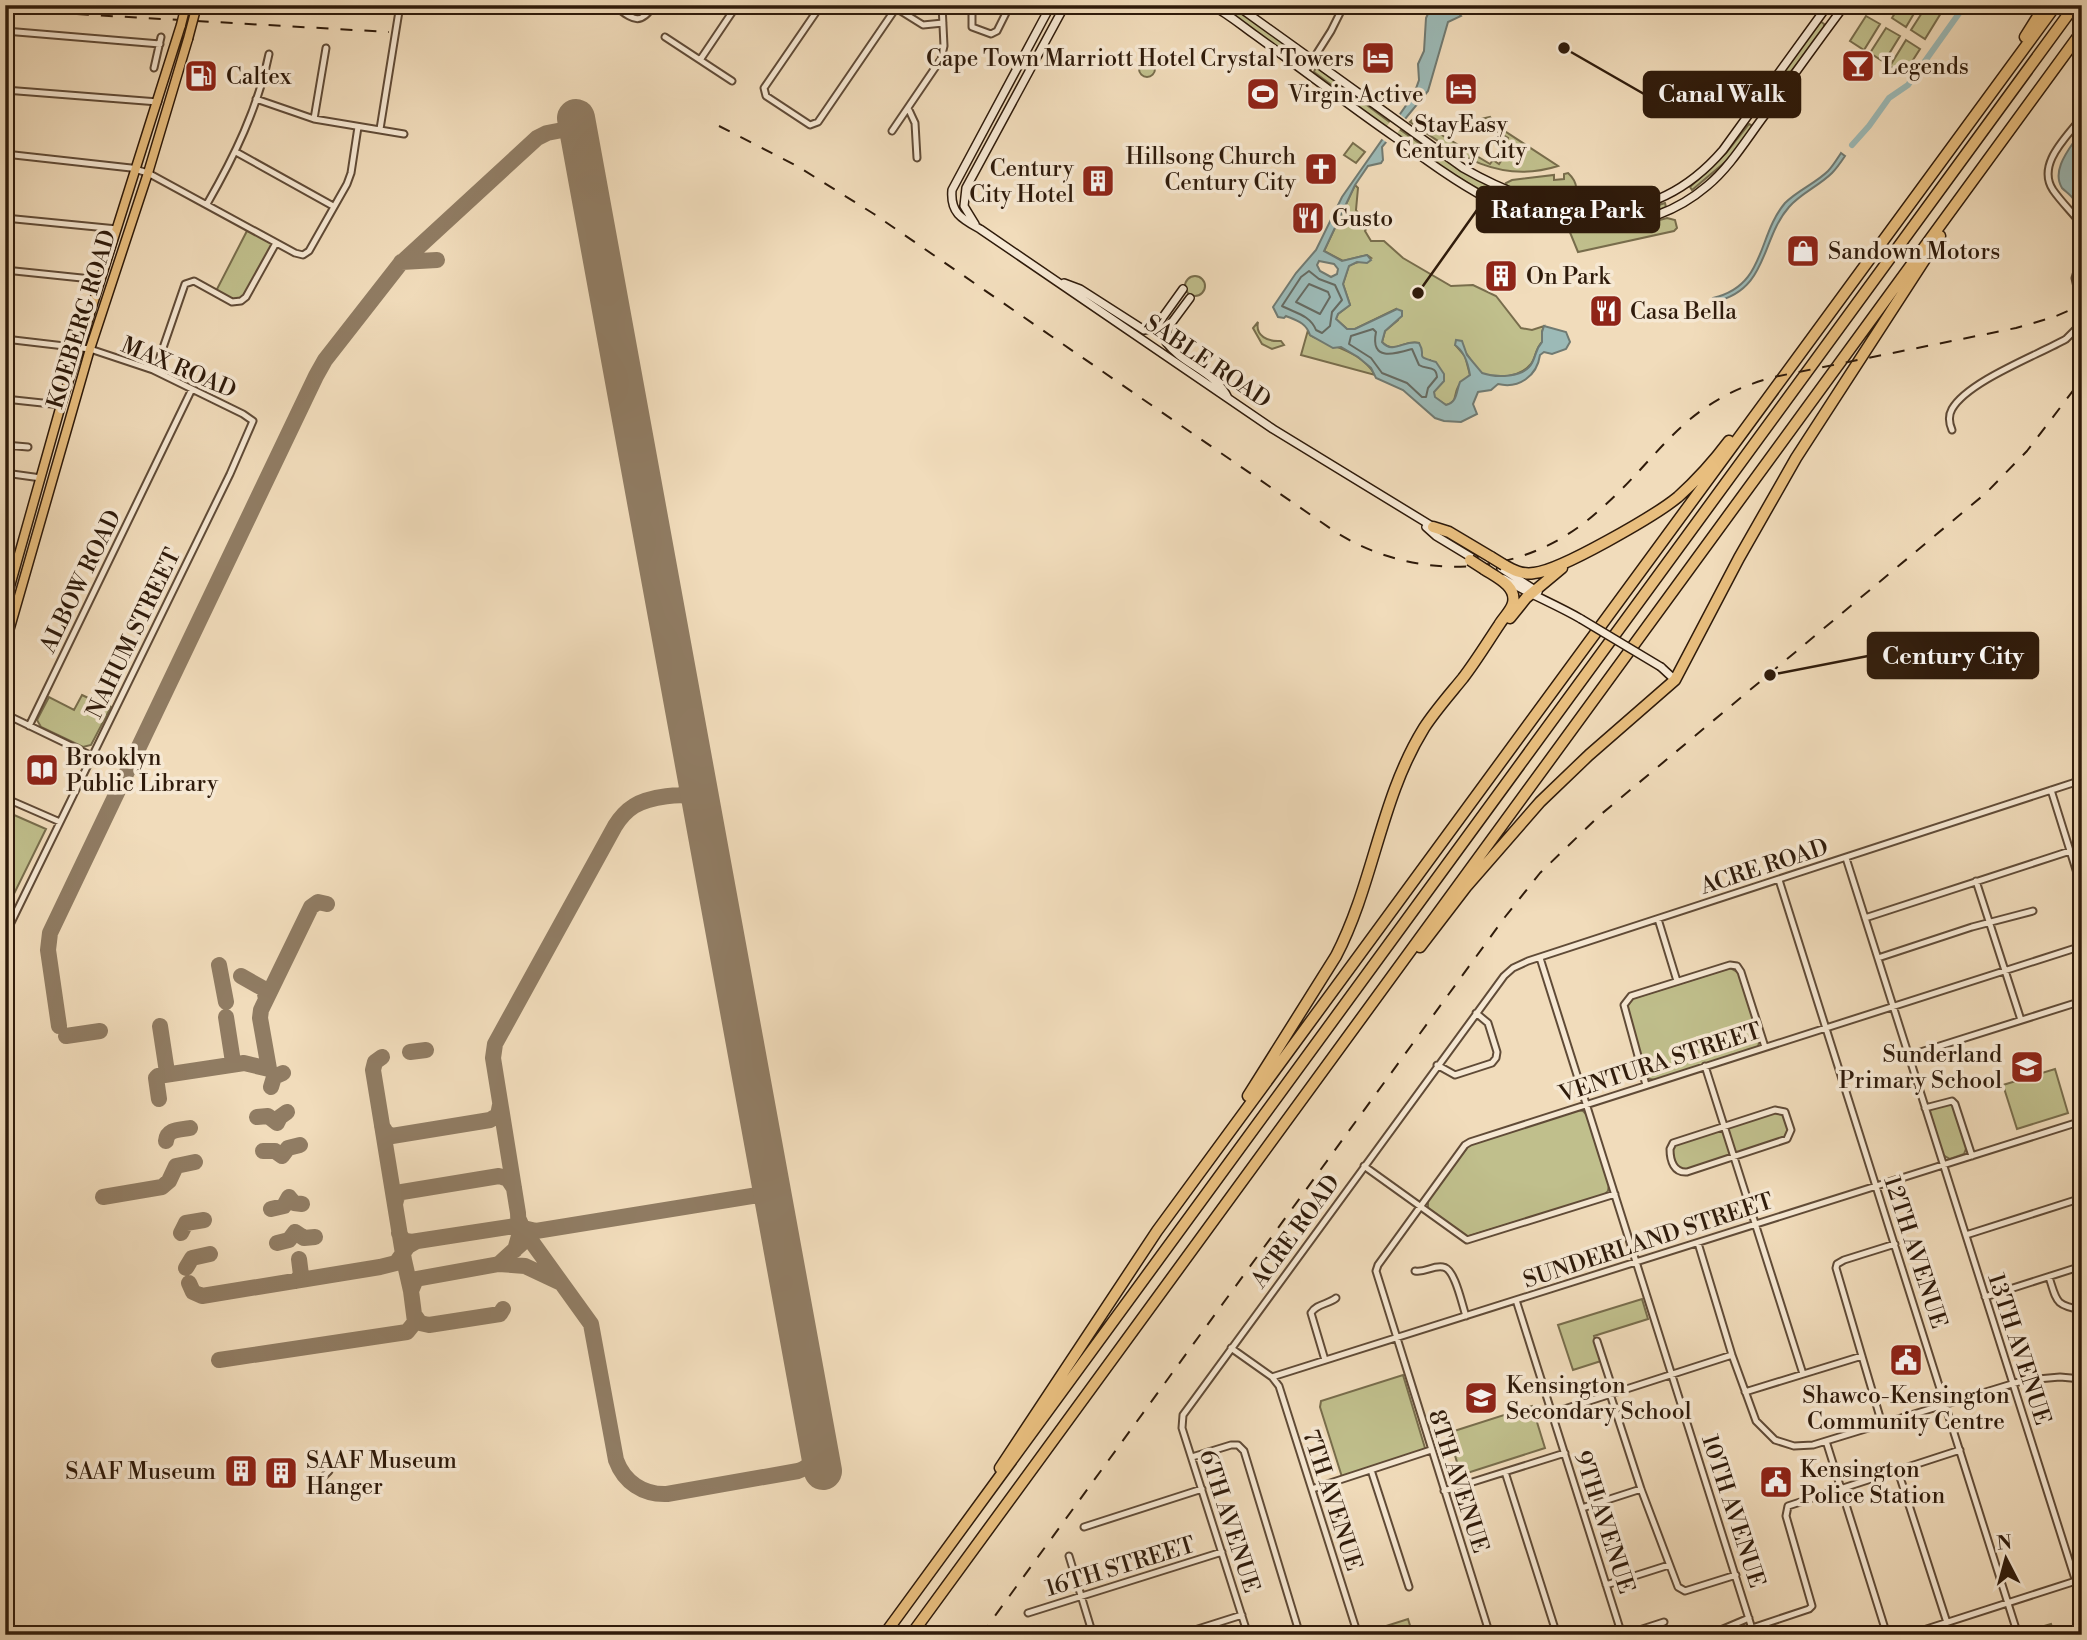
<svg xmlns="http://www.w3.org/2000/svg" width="2087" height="1640" font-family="'Libre Bodoni',serif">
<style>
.green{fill:#c0bf8c;stroke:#786d4c;stroke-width:2}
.water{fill:#9cbab7;stroke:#707a72;stroke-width:2;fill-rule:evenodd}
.pier{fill:#f1dcbb}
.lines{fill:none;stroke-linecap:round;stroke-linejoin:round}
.shore{stroke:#666a61;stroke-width:2}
.canal{stroke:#9cbab7;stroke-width:6}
.taxiway{stroke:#907c63;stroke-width:16}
.runway{stroke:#907c63;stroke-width:38}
.street-casing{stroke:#604b37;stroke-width:9}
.secondary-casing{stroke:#2f1b0b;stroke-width:10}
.primary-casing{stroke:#2f1b0b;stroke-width:11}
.highway-casing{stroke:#2f1b0b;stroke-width:13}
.street{stroke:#f6e8d3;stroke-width:5}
.secondary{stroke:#f6e8d3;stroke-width:7}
.primary{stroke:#e8be7e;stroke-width:8}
.highway{stroke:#e8be7e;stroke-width:10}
.rail{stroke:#2f1b0b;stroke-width:2;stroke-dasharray:12 12;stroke-linecap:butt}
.secondary-bridge-casing{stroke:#2f1b0b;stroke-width:10;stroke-linecap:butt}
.primary-bridge-casing{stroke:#2f1b0b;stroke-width:11;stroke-linecap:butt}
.highway-bridge-casing{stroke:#2f1b0b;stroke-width:13;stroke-linecap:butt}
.secondary-bridge{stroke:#f6e8d3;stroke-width:7}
.primary-bridge{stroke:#e8be7e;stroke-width:8}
.highway-bridge{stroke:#e8be7e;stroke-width:10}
.labels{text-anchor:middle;stroke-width:7;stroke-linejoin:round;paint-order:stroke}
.poi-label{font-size:23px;fill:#2f1b0b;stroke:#f6e8d3;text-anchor:start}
.street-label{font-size:23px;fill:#2f1b0b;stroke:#f6e8d3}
.leader{fill:none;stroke:#2f1b0b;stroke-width:2.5}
.callout-dot{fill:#2f1b0b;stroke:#f6e8d3;stroke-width:2.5}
.callout{fill:#2f1b0b;stroke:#2f1b0b;stroke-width:2.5}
.callout-label{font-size:24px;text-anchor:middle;font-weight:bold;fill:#fff}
</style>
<rect width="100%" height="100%" fill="#f1dcbb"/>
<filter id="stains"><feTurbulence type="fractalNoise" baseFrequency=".00286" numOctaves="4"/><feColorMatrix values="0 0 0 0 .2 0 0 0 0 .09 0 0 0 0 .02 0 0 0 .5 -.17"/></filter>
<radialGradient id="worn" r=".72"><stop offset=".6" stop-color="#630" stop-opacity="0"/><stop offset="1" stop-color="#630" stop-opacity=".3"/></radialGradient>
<path class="green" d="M 1217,5 L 1233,5 L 1306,58 L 1296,61 Z
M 1900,5 L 1919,5 L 1906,27 L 1892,18 Z
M 1927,5 L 1941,13 L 1925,39 L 1911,30 Z
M 1866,16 L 1880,24 L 1864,50 L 1850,41 Z
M 1820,21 L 1824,24 L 1824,28 C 1808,53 1787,75 1770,99 L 1766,96 Z
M 1886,28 L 1900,36 L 1884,62 L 1870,53 Z
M 1906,40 L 1920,49 L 1904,74 L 1890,66 Z
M1139 69a8 8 0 1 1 16 0a8 8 0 1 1-16 0Z
M 1316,67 C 1414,138 1534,250 1665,203 L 1666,207 C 1549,260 1442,168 1353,104 L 1345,95 L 1314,72 Z
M 1419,114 L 1439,128 L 1437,132 L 1490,164 L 1493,160 L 1499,164 L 1511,145 L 1506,142 L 1508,138 L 1477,120 L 1490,117 L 1494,124 L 1558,166 C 1499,185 1456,154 1410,122 Z
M 1749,124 L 1753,126 L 1730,158 L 1692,190 L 1690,187 L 1726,153 Z
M 1353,143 L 1365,152 L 1356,163 L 1344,155 Z
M 1568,173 C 1578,182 1580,195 1568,203 L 1517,192 L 1507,186 L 1506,183 L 1512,180 L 1554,175 L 1554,180 L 1564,179 L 1564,174 Z
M 1355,185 L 1358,188 L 1356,210 L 1368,226 L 1365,231 L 1371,241 L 1384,241 L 1403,258 L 1451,286 L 1473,285 L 1496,296 L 1521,328 L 1532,330 L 1544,326 L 1542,332 L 1542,342 C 1534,351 1536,359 1530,365 C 1520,377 1490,382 1479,371 C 1470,363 1469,351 1457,347 L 1465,356 L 1470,375 C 1467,378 1460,383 1458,387 C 1453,396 1458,402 1446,405 L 1434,397 L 1430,360 L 1425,360 L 1421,357 L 1419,343 C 1405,339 1393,355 1382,342 L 1385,331 L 1398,320 L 1396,309 L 1355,329 L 1347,329 L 1336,319 L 1338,314 L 1350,305 L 1343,284 L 1349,265 L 1371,258 L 1367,255 L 1343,261 L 1324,251 Z
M 1667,218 L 1675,220 L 1677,228 L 1674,231 L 1578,252 L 1569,230 L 1619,231 Z
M 249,227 L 276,243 L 246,298 L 236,302 L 216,291 Z
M1185 286a10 10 0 1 1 20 0a10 10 0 1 1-20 0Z
M 1258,322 C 1255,336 1268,342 1281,341 L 1284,345 L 1272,349 L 1262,344 L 1253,328 Z
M 1308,330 L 1310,335 C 1332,347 1362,351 1375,375 L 1301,355 Z
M 82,695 L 103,705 L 108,704 L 111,707 L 91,745 L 83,747 L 41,727 L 37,720 L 49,697 L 74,710 Z
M 5,811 L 46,829 L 6,910 L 5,910 Z
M 1730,968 L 1739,973 L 1760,1038 L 1758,1047 L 1655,1080 L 1650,1079 L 1647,1075 L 1626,1009 L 1627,1003 L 1631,999 Z
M 2055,1069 L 2068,1113 L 2017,1129 L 2003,1085 Z
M 1950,1103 L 1953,1105 L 1967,1146 L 1964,1154 L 1950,1159 L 1943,1155 L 1929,1112 L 1930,1108 Z
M 1578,1110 L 1583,1111 L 1587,1115 L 1609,1185 L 1608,1191 L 1604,1195 L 1466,1237 L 1428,1210 L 1428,1200 L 1469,1145 Z
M 1775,1110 L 1785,1112 L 1790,1135 L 1687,1172 L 1679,1171 L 1670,1155 L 1673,1143 Z
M 1642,1299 L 1648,1319 L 1594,1336 L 1601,1361 L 1573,1370 L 1558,1325 Z
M 1403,1375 L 1425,1448 L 1423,1451 L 1342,1477 L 1320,1407 L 1321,1401 Z
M 1532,1406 L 1545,1448 L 1461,1475 L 1448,1433 Z
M 1408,1619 L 1413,1635 L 1358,1635 Z
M 2051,1624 L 2055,1635 L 2024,1635 L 2023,1632 Z"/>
<path class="water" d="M 1432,5 L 1451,5 L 1461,16 L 1448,22 L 1428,91 L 1382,147 L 1383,160 L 1381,163 L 1368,166 L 1355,185 L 1324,251 L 1342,261 L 1367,255 L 1371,260 L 1367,263 L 1357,262 L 1349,266 L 1343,284 L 1350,305 L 1338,314 L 1336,319 L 1347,329 L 1355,329 L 1397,309 L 1402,311 L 1402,316 L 1385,331 L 1382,342 C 1393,355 1405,339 1419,343 C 1428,358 1412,355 1436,362 L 1444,374 L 1444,381 L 1434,392 L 1435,397 L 1446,405 C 1458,402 1456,391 1460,382 L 1470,375 C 1468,363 1464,351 1455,345 L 1456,340 L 1462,341 L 1467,355 L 1482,373 C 1496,378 1524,378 1532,363 C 1537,354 1535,350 1542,342 L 1542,332 L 1544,326 L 1566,332 L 1570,342 L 1566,349 L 1552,354 L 1544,352 L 1540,355 C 1537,376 1519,389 1498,384 L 1491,390 L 1478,392 L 1473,404 L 1477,414 L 1461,422 L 1444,421 L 1435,418 L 1403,390 L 1376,378 L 1371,368 L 1358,357 L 1341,347 L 1333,348 L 1310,335 C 1306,323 1298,321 1286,316 L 1284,318 L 1278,317 L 1273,307 L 1296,273 L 1316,250 L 1342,197 L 1414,94 L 1419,80 L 1418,64 L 1424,51 L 1426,18 ZM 1319,261 L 1334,264 L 1338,269 L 1337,274 L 1331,277 L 1320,271 L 1317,265 Z
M 2075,140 L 2077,142 L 2077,158 L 2082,157 L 2082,218 L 2073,205 L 2074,200 C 2071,195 2066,192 2062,188 C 2052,172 2066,153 2075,140 Z
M 1841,153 L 1845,156 C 1841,162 1837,168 1832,173 C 1819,186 1801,193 1789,207 C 1760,240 1769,290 1714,302 L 1713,298 C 1766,286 1757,236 1785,203 C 1798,190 1816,183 1828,171 C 1833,166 1837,159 1841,153 Z"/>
<path class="pier" d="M 1397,112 L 1407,120 L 1389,144 L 1379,137 Z"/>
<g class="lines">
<path class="shore" d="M 1309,271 L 1319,279 L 1335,285 L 1342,300 L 1332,312 L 1330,326 L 1322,333 L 1316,330 C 1310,315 1295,313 1282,306 L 1301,277 Z
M 1309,284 L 1328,292 L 1330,297 L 1320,314 L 1296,302 Z
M 1373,329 L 1376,332 C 1370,362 1395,354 1412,349 L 1419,365 C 1427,370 1436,365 1437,377 L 1428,388 L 1426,397 L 1422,397 L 1407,383 L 1382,373 L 1371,358 L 1349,344 L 1351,336 Z"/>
<path class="canal" d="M 1852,145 L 1869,126 L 1889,98 L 1908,85 L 1965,5"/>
<path class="taxiway" d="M 401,262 L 437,260
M 683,794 L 694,786 L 696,771
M 219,965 L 226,1002
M 241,976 L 264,989 L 266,999
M 226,1017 L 233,1062
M 59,1026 L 48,950 L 50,933 L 316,376 L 325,360 L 400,264 L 537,138 L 547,133 L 578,127
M 160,1026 L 167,1072
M 66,1036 L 100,1031
M 410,1052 L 426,1050
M 382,1057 L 375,1062 L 373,1070 L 404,1260 L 411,1291
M 269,1069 L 260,1018 L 261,1010 L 311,907 L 318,902 L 327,904
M 271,1087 L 274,1077 L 283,1073
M 159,1099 L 156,1078 L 158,1076 L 244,1063 L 269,1069
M 257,1117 L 268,1116 L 277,1123 L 280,1117 L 287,1112
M 382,1126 L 387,1134 L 392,1136 L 490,1120 L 498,1115 L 500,1105
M 166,1141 C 167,1129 179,1130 190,1128
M 263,1151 L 275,1151 L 282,1156 L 288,1148 L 300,1145
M 755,1196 L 766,1190 L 769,1173
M 103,1197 L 162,1187 L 169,1181 L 176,1166 L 195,1162
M 395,1204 L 397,1196 L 402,1192 L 499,1176 L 508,1179 L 514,1188
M 271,1209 L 284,1206 L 289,1197 L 294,1203 L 302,1204
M 519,1220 L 524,1231 L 591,1324 L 616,1460 C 624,1482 643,1495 667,1494 L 798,1471 C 813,1466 818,1456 818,1440
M 181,1233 L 186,1223 L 204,1220
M 399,1233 L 403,1240 L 411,1242 L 515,1226 L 536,1231 L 758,1195 L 770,1200 L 777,1217
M 277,1243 L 289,1240 L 295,1232 L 304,1238 L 315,1237
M 515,1250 L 519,1236 L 518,1213 L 493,1058 L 495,1044 L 615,826 C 620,818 626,811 634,806 C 647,798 686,790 698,800 L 703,814
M 499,1264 L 525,1266 L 559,1282
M 186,1268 L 192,1258 L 210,1254
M 296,1281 L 301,1275 L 299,1259
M 189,1283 L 193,1292 L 202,1296 L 380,1267 L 396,1263 L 408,1246 L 415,1242
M 415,1316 L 420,1323 L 429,1325 L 500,1314 L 503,1309
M 219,1360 L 407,1332 L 415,1322 L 411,1291 L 416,1279 L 499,1264 L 522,1243"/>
<path class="runway" d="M 576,118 L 823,1471"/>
<defs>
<path id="street" d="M 613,5 C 632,18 639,28 654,5
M 821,5 L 764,88 L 766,96 L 810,125 L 818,122 L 896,8
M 891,5 L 923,25 L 943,23
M 972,5 L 972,27 L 991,34 L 997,31 L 1010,5
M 5,31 L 160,44
M 665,37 L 732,81
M 700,60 L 737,5
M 154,68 L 161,37
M 1305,72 L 1331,31 L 1344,5
M 5,90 L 158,102
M 256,99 L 314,119 L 404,134
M 908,108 L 915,123 L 917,158
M 2082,117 C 2067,137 2036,164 2053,190 C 2062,203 2073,213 2082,225
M 314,119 L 326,48
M 380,129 L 400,5
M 892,131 L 941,59 L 944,46 L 942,5
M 236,152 L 333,206
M 5,154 L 131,168 L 148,173 L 295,253 L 303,255 L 309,251 L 347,184 L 351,173 L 358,127
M 207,204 C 234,157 258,108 269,54
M 5,218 L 117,229
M 2082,255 L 2075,278 L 2082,310
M 5,270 L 101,280
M 5,339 L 90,349 L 153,370 L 243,414 L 253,421 L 230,474 L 5,935
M 155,371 L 185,284 L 194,281 L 232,302 L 241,301 L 246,297 L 276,243
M 5,399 L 61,405
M 1952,430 C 1949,423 1948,416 1952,409 C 1968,381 2038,355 2066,339 L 2078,327 L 2082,318
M 5,445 L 28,447
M 7,472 L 10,446
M 5,473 L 41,478
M 5,714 L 92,756
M 29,726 L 192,389
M 2051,790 L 2082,889
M 5,798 L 60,822
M 1846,858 L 2082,1601
M 1779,880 L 2018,1635
M 1976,881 L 2021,1020
M 1865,918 L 2070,851
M 1658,919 L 1677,981
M 1540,958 L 1754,1635
M 1878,958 L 1972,927 L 2033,911
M 1908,1056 L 2082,1001
M 1437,1065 L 1455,1075 L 1492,1063 L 1496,1058 L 1497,1052 L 1488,1023 L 1476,1013
M 1705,1066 L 1803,1374
M 1646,1085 L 1624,1005 L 1631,996 L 1730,965 L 1737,966 L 1741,972 L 1765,1047
M 1925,1108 L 1952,1101 L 1955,1104 L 1972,1156
M 1775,1110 L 1785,1112 L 1791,1130 L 1787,1139 L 1687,1172 C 1674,1173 1670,1161 1670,1149 L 1673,1143 Z
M 1364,1166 L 1467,1240 L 1615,1194
M 1966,1235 L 2082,1198
M 1698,1243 L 1732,1355 L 1756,1421 L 1775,1440 L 1794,1446 L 1813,1445 L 2025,1380 L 2060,1377 L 2082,1379
M 1415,1271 C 1425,1273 1433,1265 1443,1267 C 1455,1268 1462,1305 1466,1316
M 2049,1277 C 2057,1302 2055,1305 2082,1310
M 1985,1297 L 2082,1266
M 1516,1300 L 1622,1635
M 1597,1341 L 1614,1393
M 1231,1348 L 1272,1377 L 2082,1121
M 1325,1360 L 1311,1313 C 1316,1304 1329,1304 1336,1298
M 1272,1377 L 1279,1386 L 1358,1635
M 1745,1392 L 1862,1356
M 1610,1394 L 1641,1489 L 1678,1587 L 1685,1591 L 1736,1575
M 1552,1413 L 1732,1355
M 1882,1424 L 1836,1268 L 1837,1264 L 1844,1260 L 1895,1244
M 1826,1441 L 1887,1635
M 1192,1457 L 1231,1445 L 1238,1445 L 1244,1451 L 1300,1635
M 1371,1470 L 1409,1587
M 1898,1471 L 1951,1635
M 1505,1472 L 1557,1635
M 325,1475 L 329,1471
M 1312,1489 L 1431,1450
M 1444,1491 L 1565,1453
M 1582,1508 L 1641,1489
M 1084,1527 L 1202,1489
M 1069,1556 L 1093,1635
M 1606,1585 L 1669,1565
M 1028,1613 L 1222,1552
M 1752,1628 L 1809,1609 L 1812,1606 L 1786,1516 L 1788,1506 L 1960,1450
M 1179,1635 L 1242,1615
M 1248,1635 L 1182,1428 L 1183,1415 L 1504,976 L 1513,968 L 1528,961 L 2082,780
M 1490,1635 L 1376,1271 L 1378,1265 L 1465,1145 L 1470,1142 L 2082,946
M 1624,1635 L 1664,1622
M 1709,1635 L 1749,1618
M 1908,1635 L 2082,1579"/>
<path id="secondary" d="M 1051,5 L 952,190 C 950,213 962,219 980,229 L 1273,429 L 1435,528
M 1211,5 C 1227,13 1241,25 1255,35 C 1302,69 1348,105 1396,138 C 1426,160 1456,182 1488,199 C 1557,235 1646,238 1707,186 C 1730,167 1746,140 1764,116 C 1791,79 1817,42 1845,5
M 1236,5 L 1463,168 C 1553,219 1648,237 1723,150 L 1828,5
M 975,224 L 964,206 L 966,188 L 1065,5
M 1064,283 L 1080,289 L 1144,330 L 1155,328 L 1183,289
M 1190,298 L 1167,329 L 1166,342 C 1183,365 1216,372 1228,398
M 1426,527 L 1436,536 L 1474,559
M 1501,568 L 1538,592
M 1504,579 C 1529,594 1555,604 1581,619
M 1661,667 L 1675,680"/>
<path id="primary" d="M 5,604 L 61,405 L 181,25
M 5,645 L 90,349 L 148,173 L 188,39"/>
<path id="highway" d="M 2025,37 L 2045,5
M 1433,527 L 1449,532 L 1491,557
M 1504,565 C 1513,570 1522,575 1534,573 C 1560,571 1656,515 1678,497 C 1697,480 1714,461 1729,441
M 1510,618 L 1526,598 L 1562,568
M 1420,947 L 1466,887 L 1540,802 L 1589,755 L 1675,680 L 1739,558 L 1796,458 L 1940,236
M 1248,1096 L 1336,956 C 1374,883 1380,799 1424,728 C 1435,711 1450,694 1463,678 C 1476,661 1487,643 1499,625 C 1503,618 1511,611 1513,603 C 1517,586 1496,577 1484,569
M 1000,1468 L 1157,1231 L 2056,5
M 884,1635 L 2075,5
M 911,1635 L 2082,31"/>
</defs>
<use href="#street" class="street-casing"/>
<use href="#secondary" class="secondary-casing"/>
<use href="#primary" class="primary-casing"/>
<use href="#highway" class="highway-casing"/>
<use href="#street" class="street"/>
<use href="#secondary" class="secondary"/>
<use href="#primary" class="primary"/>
<use href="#highway" class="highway"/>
<path class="rail" d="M 5,10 L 389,32
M 719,126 L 797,166 L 874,214 L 1337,533 C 1419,583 1522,578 1595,514 C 1662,457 1680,402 1774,377 L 2016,328 L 2054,317 L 2082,305
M 981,1635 L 1505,917 L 1540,873 L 1599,816 L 1986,493 L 2027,451 L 2082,379"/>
<defs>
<path id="secondary-bridge" d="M 1581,619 L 1661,667"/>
<path id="primary-bridge" d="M 181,25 L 186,5
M 188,39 L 197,5"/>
<path id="highway-bridge" d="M 1491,557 L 1504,565
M 1470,560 L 1484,569"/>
</defs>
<use href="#secondary-bridge" class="secondary-bridge-casing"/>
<use href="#primary-bridge" class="primary-bridge-casing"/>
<use href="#highway-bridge" class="highway-bridge-casing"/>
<use href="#secondary-bridge" class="secondary-bridge"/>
<use href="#primary-bridge" class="primary-bridge"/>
<use href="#highway-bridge" class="highway-bridge"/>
</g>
<defs>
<symbol id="hotel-square" viewBox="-11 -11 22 22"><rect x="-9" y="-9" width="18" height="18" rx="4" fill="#8f2418" stroke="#f6e8d3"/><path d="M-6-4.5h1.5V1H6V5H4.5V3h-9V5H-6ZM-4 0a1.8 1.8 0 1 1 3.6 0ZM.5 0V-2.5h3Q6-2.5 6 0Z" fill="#fff"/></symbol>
<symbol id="bar-square" viewBox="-11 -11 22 22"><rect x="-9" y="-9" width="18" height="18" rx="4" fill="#8f2418" stroke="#f6e8d3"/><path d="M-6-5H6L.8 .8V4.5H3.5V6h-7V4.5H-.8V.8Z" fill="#fff"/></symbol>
<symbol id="fuel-square" viewBox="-11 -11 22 22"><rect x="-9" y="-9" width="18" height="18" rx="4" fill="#8f2418" stroke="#f6e8d3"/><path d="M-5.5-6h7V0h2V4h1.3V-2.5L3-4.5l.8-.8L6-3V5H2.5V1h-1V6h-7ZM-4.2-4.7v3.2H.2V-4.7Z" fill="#fff"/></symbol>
<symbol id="stadium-square" viewBox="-11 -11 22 22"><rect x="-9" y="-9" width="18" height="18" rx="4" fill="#8f2418" stroke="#f6e8d3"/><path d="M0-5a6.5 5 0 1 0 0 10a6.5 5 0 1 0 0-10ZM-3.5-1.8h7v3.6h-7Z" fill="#fff"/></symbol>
<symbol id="church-square" viewBox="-11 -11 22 22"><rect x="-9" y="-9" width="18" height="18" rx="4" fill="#8f2418" stroke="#f6e8d3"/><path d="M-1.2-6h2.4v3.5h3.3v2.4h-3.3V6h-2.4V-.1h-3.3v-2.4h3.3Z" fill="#fff"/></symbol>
<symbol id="building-square" viewBox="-11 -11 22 22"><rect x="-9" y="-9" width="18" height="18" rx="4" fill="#8f2418" stroke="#f6e8d3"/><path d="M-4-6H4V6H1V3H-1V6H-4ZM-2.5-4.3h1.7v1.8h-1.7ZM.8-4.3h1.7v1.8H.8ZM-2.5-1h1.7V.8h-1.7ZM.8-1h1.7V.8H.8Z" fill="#fff"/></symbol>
<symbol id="restaurant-square" viewBox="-11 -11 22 22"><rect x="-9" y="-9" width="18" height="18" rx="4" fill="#8f2418" stroke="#f6e8d3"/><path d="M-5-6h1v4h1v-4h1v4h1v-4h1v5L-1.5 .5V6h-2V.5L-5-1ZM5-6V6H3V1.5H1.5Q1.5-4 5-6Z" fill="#fff"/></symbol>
<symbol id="shop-square" viewBox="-11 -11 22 22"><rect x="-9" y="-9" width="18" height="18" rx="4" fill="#8f2418" stroke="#f6e8d3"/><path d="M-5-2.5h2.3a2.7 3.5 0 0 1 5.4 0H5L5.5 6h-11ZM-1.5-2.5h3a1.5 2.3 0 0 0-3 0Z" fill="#fff"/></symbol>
<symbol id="library-square" viewBox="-11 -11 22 22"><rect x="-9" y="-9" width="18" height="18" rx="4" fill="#8f2418" stroke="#f6e8d3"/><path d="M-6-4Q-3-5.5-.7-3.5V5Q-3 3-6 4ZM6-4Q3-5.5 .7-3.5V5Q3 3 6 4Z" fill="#fff"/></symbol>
<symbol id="school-square" viewBox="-11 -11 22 22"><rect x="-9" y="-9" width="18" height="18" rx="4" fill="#8f2418" stroke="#f6e8d3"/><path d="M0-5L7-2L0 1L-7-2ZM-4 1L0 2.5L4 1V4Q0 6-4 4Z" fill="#fff"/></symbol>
<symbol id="civic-square" viewBox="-11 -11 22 22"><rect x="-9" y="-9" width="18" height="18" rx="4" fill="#8f2418" stroke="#f6e8d3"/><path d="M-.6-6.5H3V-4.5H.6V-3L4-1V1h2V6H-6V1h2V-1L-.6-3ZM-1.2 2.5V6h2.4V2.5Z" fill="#fff"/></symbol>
</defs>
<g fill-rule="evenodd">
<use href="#hotel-square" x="1359" y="39" width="38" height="38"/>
<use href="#bar-square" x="1839" y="47" width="38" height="38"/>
<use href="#fuel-square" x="182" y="57" width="38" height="38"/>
<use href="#hotel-square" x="1442" y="70" width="38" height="38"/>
<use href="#stadium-square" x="1244" y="75" width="38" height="38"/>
<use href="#church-square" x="1302" y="150" width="38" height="38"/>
<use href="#building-square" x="1079" y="162" width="38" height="38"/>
<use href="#restaurant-square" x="1289" y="199" width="38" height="38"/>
<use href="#shop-square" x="1784" y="232" width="38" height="38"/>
<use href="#building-square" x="1482" y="257" width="38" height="38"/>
<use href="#restaurant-square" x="1587" y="292" width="38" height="38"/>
<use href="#library-square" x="23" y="751" width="38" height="38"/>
<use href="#school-square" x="2008" y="1048" width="38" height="38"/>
<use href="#civic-square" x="1887" y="1341" width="38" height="38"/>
<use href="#school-square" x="1462" y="1379" width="38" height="38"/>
<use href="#building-square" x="222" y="1452" width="38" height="38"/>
<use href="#building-square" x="262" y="1454" width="38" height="38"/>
<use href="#civic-square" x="1757" y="1463" width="38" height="38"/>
</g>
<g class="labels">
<g class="poi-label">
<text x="1354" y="66" text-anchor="end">Cape Town Marriott Hotel Crystal Towers</text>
<text x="1882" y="74">Legends</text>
<text x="226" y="84">Caltex</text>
<text x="1288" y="102">Virgin Active</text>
<text x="1461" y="132" text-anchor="middle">StayEasy<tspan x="1461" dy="26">Century City</tspan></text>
<text x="1296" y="164" text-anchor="end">Hillsong Church<tspan x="1296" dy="26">Century City</tspan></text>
<text x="1074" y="176" text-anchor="end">Century<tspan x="1074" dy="26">City Hotel</tspan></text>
<text x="1332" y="226">Gusto</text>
<text x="1828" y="259">Sandown Motors</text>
<text x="1526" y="284">On Park</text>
<text x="1630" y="319">Casa Bella</text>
<text x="66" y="765">Brooklyn<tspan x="66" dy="26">Public Library</tspan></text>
<text x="2002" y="1062" text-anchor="end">Sunderland<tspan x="2002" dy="26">Primary School</tspan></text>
<text x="1506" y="1393">Kensington<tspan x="1506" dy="26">Secondary School</tspan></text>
<text x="1906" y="1403" text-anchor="middle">Shawco-Kensington<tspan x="1906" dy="26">Community Centre</tspan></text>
<text x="306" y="1468">SAAF Museum<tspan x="306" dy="26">Hanger</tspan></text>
<text x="1800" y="1477">Kensington<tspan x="1800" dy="26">Police Station</tspan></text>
<text x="216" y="1479" text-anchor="end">SAAF Museum</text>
</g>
<g class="street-label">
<text transform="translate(81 319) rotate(-73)" y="8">KOEBERG ROAD</text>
<text transform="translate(1208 361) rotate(34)" y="8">SABLE ROAD</text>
<text transform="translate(179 367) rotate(23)" y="8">MAX ROAD</text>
<text transform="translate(80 581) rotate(-64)" y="8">ALBOW ROAD</text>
<text transform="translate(133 633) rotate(-64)" y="8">NAHUM STREET</text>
<text transform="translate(1764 866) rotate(-18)" y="8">ACRE ROAD</text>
<text transform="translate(1660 1062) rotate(-18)" y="8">VENTURA STREET</text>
<text transform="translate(1295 1231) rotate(-54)" y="8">ACRE ROAD</text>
<text transform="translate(1648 1240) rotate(-18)" y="8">SUNDERLAND STREET</text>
<text transform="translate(1916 1252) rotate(72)" y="8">12TH AVENUE</text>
<text transform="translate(2020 1349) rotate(72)" y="8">13TH AVENUE</text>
<text transform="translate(1459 1481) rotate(72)" y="8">8TH AVENUE</text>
<text transform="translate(1333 1500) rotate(72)" y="8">7TH AVENUE</text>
<text transform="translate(1734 1511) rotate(72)" y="8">10TH AVENUE</text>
<text transform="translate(1230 1521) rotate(72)" y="8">6TH AVENUE</text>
<text transform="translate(1605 1522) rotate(72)" y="8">9TH AVENUE</text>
<text transform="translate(1120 1566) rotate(-17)" y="8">16TH STREET</text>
</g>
</g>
<path class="leader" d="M1564 48L1644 94M1418 293L1477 210M1770 675L1868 656"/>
<g class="callout-dot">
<circle cx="1564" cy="48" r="7"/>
<circle cx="1418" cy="293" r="7"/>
<circle cx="1770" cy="675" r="7"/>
</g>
<g class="callout">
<rect x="1644" y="72" width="156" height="45" rx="7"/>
<rect x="1477" y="187" width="182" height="45" rx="7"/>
<rect x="1868" y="633" width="170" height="45" rx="7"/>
</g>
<g class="callout-label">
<text x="1722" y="102">Canal Walk</text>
<text x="1568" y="218">Ratanga Park</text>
<text x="1953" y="664">Century City</text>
</g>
<rect width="2087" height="1640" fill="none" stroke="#f1dcbb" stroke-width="28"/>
<rect x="7" y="7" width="2073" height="1626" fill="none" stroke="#2f1b0b" stroke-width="3.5"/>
<rect x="14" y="14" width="2059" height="1612" fill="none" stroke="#2f1b0b" stroke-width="2"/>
<g transform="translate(2006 1559) rotate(354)" stroke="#f6e8d3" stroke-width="5" paint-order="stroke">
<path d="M0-5L12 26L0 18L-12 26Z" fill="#2f1b0b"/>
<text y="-10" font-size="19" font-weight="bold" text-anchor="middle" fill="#2f1b0b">N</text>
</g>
<rect width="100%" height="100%" filter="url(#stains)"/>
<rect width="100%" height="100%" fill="url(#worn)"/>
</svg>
